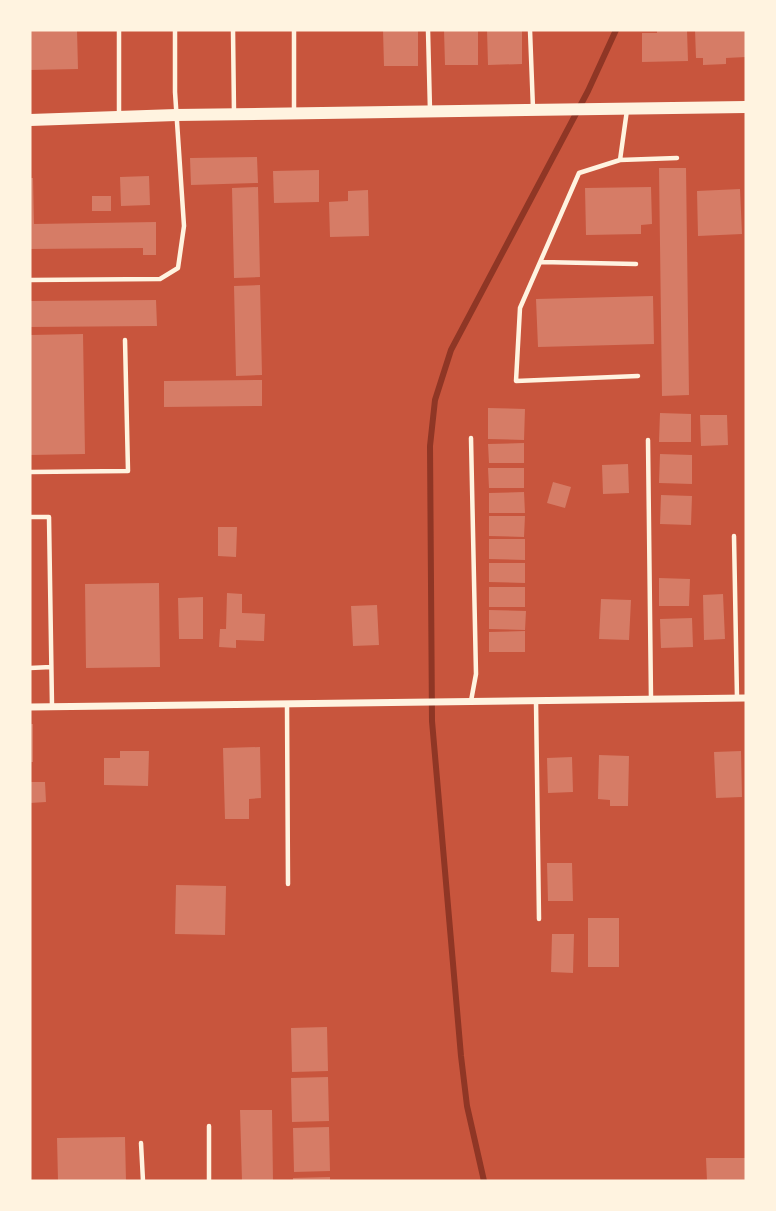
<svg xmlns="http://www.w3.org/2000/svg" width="776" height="1211" font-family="Manrope,sans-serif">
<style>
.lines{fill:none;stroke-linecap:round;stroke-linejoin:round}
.stream{stroke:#8f3625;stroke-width:6}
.building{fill:#d67c66}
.service{stroke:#fff3e0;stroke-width:4.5}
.minor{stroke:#fff3e0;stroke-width:7}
.tertiary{stroke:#fff3e0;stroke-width:12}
</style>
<rect width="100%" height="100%" fill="#c8553d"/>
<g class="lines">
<path class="stream" d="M 484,1181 L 467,1106 L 461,1056 L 432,721 L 430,446 L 435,400 L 451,350 L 588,91 L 616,30"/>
</g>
<path class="building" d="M 30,30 L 77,30 L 78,69 L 30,70 Z
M 383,30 L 418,30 L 418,66 L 384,66 Z
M 444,30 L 478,30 L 478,65 L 445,65 Z
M 487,30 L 522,30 L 522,64 L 488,65 Z
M 657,30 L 687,30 L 688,61 L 642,62 L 642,33 L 657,33 Z
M 695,30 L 745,30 L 746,57 L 726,58 L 726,64 L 703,65 L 703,58 L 696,58 Z
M 257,157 L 258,183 L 191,185 L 190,158 Z
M 659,168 L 686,168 L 689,395 L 662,396 Z
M 319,170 L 319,202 L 274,203 L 273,171 Z
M 149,176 L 150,205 L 121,206 L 120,177 Z
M 30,178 L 33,178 L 34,224 L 156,222 L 156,255 L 143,255 L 143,248 L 30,249 Z
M 258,187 L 260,277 L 234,278 L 232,188 Z
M 651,187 L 652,224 L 641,225 L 641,234 L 586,235 L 585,188 Z
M 740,189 L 742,234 L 698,236 L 697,191 Z
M 368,190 L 369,236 L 330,237 L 329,202 L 348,201 L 348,191 Z
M 92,196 L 111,196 L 111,211 L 92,211 Z
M 260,285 L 262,375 L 236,376 L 234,286 Z
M 653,296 L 654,344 L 538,347 L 536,299 Z
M 156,300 L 157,326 L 30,327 L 30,301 Z
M 83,334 L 85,454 L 30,455 L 30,335 Z
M 262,380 L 262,406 L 164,407 L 164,381 Z
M 488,408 L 525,409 L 524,440 L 488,439 Z
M 660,413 L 691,414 L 691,442 L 659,442 Z
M 700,415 L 727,415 L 728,445 L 701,446 Z
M 524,443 L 524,463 L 489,463 L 488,444 Z
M 660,454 L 692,455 L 692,484 L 659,483 Z
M 628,464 L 629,493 L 603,494 L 602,465 Z
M 488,468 L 524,468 L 524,488 L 489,488 Z
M 553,482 L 571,487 L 565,508 L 547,503 Z
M 524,492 L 525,513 L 489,513 L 489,493 Z
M 661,495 L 692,496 L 691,525 L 660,524 Z
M 489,516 L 525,516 L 524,537 L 489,536 Z
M 218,527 L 237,527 L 236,557 L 218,556 Z
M 489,539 L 525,539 L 525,560 L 489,559 Z
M 489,563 L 525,563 L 525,583 L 489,582 Z
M 659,578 L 690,579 L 689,606 L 659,606 Z
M 159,583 L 160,667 L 86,668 L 85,584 Z
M 489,587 L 525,587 L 525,607 L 489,607 Z
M 227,593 L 242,594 L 242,613 L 265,614 L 264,641 L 236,640 L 236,648 L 219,647 L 220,629 L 226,629 Z
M 723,594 L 725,639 L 704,640 L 703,595 Z
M 203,597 L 203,639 L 179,639 L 178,598 Z
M 601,599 L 631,600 L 629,640 L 599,639 Z
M 377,605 L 379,645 L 353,646 L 351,606 Z
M 489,610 L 526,611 L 525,630 L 489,629 Z
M 692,618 L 693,647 L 661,648 L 660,619 Z
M 525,631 L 525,652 L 489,652 L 489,632 Z
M 30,724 L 33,724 L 33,762 L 30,762 Z
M 260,747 L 261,798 L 249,799 L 249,819 L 225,819 L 223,748 Z
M 120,751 L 149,751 L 148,786 L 104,785 L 104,758 L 120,758 Z
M 741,751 L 742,797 L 716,798 L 714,752 Z
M 599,755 L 629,756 L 628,806 L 610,806 L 610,800 L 598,799 Z
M 572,757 L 573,792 L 548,793 L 547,758 Z
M 30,782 L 45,782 L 46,802 L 30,803 Z
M 547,863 L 572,863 L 573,901 L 548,901 Z
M 176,885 L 226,886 L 225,935 L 175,934 Z
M 588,918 L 619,918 L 619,967 L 588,967 Z
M 552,934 L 574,934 L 573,973 L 551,972 Z
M 327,1027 L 328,1071 L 292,1072 L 291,1028 Z
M 328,1077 L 329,1121 L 292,1122 L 291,1078 Z
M 240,1110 L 272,1110 L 273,1181 L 242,1181 Z
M 329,1127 L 330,1171 L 294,1172 L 293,1128 Z
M 125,1137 L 126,1181 L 58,1181 L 57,1138 Z
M 706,1158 L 746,1158 L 746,1181 L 707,1181 Z
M 330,1177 L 330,1181 L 293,1181 L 293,1178 Z"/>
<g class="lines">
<path class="service" d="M 119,30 L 119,116
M 233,30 L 234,113
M 294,30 L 294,113
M 428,30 L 430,111
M 530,30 L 533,109
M 627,110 L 620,160 L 579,173 L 520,308 L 516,381 L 638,376
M 620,160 L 677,158
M 541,262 L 636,264
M 30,280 L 160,279 L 178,268 L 184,226 L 175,92 L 175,30
M 648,440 L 651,699
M 30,472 L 128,471 L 125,340
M 30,517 L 49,517 L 52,706
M 734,536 L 737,698
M 30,668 L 51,667
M 471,701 L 476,674 L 471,438
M 536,701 L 539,919
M 287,704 L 288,884
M 141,1143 L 143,1181
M 209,1181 L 209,1126"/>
<path class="minor" d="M 30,707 L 746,698"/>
<path class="tertiary" d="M 30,120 L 176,115 L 746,107"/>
</g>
<rect width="776" height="1211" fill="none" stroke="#fff3e0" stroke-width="63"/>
</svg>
